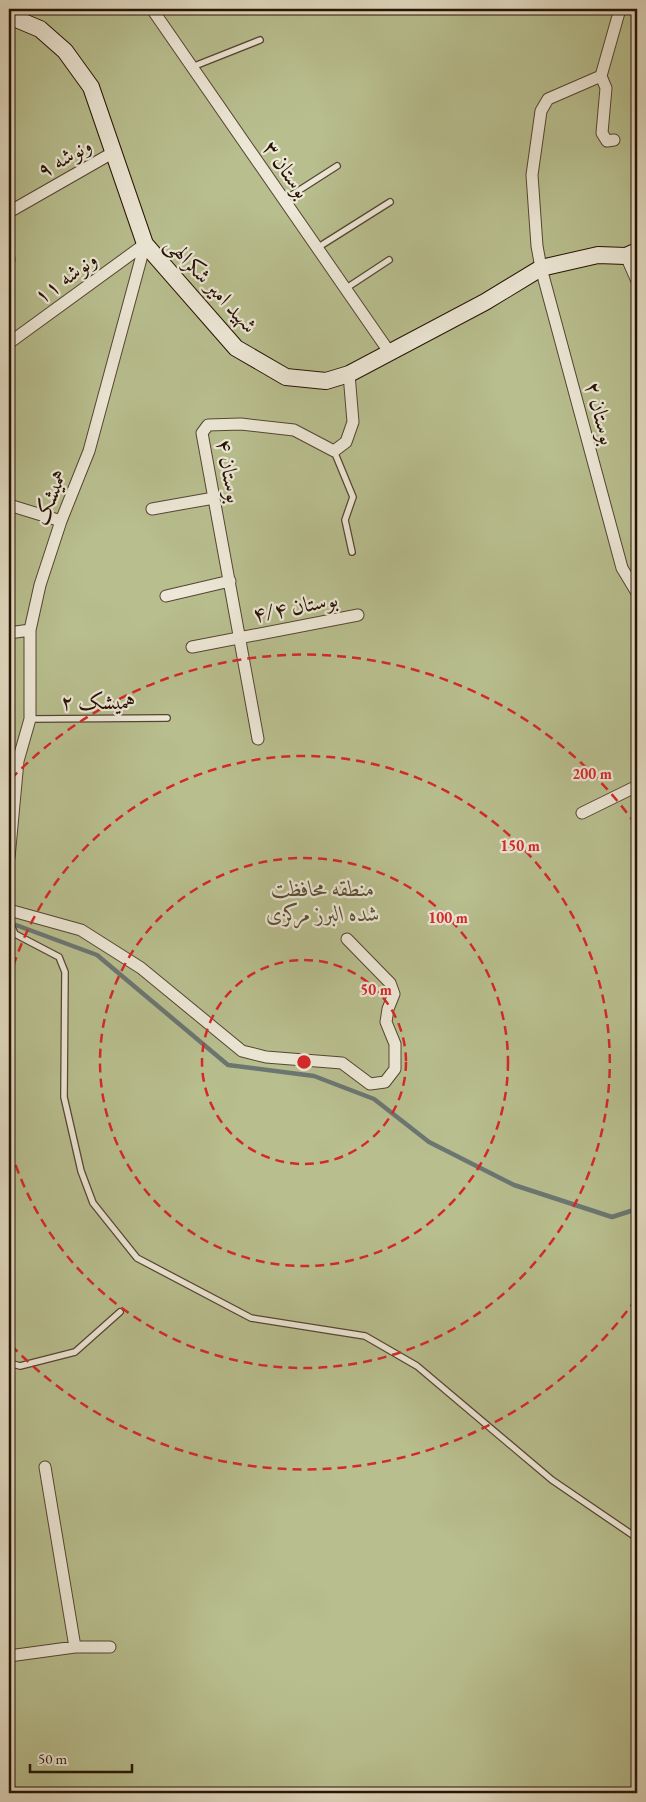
<svg xmlns="http://www.w3.org/2000/svg" width="646" height="1802" font-family="'EB Garamond',Amiri,serif">
<style>
.green{fill:#b8be8e;stroke:#706849}
.lines{fill:none;stroke-linecap:round;stroke-linejoin:round}
.stream{stroke:#6b7672;stroke-width:4.5}
.lane-casing{stroke:#564433;stroke-width:8}
.street-casing{stroke:#564433;stroke-width:13}
.secondary-casing{stroke:#271204;stroke-width:18}
.lane{stroke:#ece7d6;stroke-width:5.5}
.street{stroke:#ece7d6;stroke-width:11}
.secondary{stroke:#ece7d6;stroke-width:16}
.ring{fill:none;stroke:#d62828;stroke-width:2.5;stroke-dasharray:9 6}
.labels{text-anchor:middle;stroke-width:4.5;stroke-linejoin:round;paint-order:stroke}
.street-label{font-size:22px;fill:#271204;stroke:#ece7d6}
.park-label{font-size:22px;font-style:italic;fill:#5a4e34;stroke:#ece7d6}
.centre{fill:#d62828;stroke:#ece7d6;stroke-width:2.5}
.ring-label{font-size:15px;text-anchor:middle;font-weight:bold;fill:#d62828;stroke:#ece7d6;stroke-width:4.5;stroke-linejoin:round;paint-order:stroke}
</style>
<rect width="100%" height="100%" fill="#e1dac0"/>
<filter id="stains"><feTurbulence type="fractalNoise" baseFrequency=".004" numOctaves="4"/><feColorMatrix values="0 0 0 0 .2 0 0 0 0 .09 0 0 0 0 .02 0 0 0 .5 -.17"/></filter>
<radialGradient id="worn" r=".72"><stop offset=".6" stop-color="#630" stop-opacity="0"/><stop offset="1" stop-color="#630" stop-opacity=".3"/></radialGradient>
<path class="green" d="M 9,9 L 637,9 L 637,1793 L 9,1793 Z"/>
<g class="lines">
<path class="stream" d="M 10,926 L 16,925 L 97,955 L 228,1065 L 314,1076 L 374,1099 L 429,1142 L 514,1185 L 612,1217 L 637,1209"/>
<defs>
<path id="lane" d="M 192,67 L 260,40
M 284,200 L 337,166
M 317,248 L 390,202
M 345,289 L 389,260
M 334,451 L 353,497 L 345,520 L 352,552
M 30,719 L 167,718
M 9,920 L 15,934
M 9,935 L 15,934 L 59,957 L 65,972 L 64,1097 L 81,1171 L 93,1203 L 137,1258 L 251,1318 L 365,1336 L 417,1366 L 552,1480 L 637,1538
M 9,1363 L 20,1366 L 75,1352 L 120,1312"/>
<path id="street" d="M 152,9 L 390,353
M 601,76 L 548,99 L 541,111 L 532,175 L 537,246 L 541,268 L 622,568 L 637,593
M 614,140 L 607,141 L 602,133 L 606,88 L 601,76 L 620,9
M 9,212 L 114,152
M 626,256 L 637,281
M 9,259 L 9,260
M 9,343 L 145,244
M 9,505 L 61,521
M 152,509 L 214,498
M 166,596 L 230,581
M 9,633 L 30,630
M 192,647 L 358,615
M 258,739 L 202,433 L 208,425 L 241,424 L 294,430 L 334,451 L 346,442 L 353,422 L 349,374
M 582,813 L 637,786
M 9,858 L 18,761 L 30,719 L 30,630 L 40,585 L 61,521 L 89,451 L 145,244
M 9,910 L 81,930 L 141,968 L 242,1051 L 266,1057 L 342,1063 L 370,1084 L 385,1082 L 395,1069 L 395,1044 L 386,1022 L 388,1009 L 394,994 L 390,983 L 347,939
M 45,1467 L 75,1647
M 9,1656 L 75,1647 L 110,1647"/>
<path id="secondary" d="M 9,16 L 40,29 L 65,51 L 91,87 L 145,244 L 236,348 L 286,377 L 326,381 L 349,374 L 485,302 L 541,268 L 598,255 L 626,256 L 637,251"/>
</defs>
<use href="#lane" class="lane-casing"/>
<use href="#street" class="street-casing"/>
<use href="#secondary" class="secondary-casing"/>
<use href="#lane" class="lane"/>
<use href="#street" class="street"/>
<use href="#secondary" class="secondary"/>
</g>
<g class="ring">
<circle cx="304" cy="1062" r="102"/>
<circle cx="304" cy="1062" r="204"/>
<path d="M9 980A306 306 0 1 1 9 1144"/>
<path d="M636 1299A408 408 0 0 1 11 1345M11 779A408 408 0 0 1 636 825"/>
</g>
<g class="labels">
<g class="street-label">
<text transform="translate(64 157) rotate(-30)" y="8">ونوشه ۹</text>
<text transform="translate(287 169) rotate(55)" y="8">بوستان ۳</text>
<text transform="translate(65 277) rotate(-36)" y="8">ونوشه ۱۱</text>
<text transform="translate(212 284) rotate(47)" y="8">شهید امیر شکرالهی</text>
<text transform="translate(601 413) rotate(75)" y="8">بوستان ۲</text>
<text transform="translate(230 471) rotate(80)" y="8">بوستان ۴</text>
<text transform="translate(49 497) rotate(-69)" y="8">همیشک</text>
<text transform="translate(295 606) rotate(-11)" y="8">بوستان ۴/۴</text>
<text x="98" y="709">همیشک ۲</text>
</g>
<g class="park-label">
<text x="323" y="896">منطقه محافظت<tspan x="323" dy="25">شده البرز مرکزی</tspan></text>
</g>
</g>
<circle cx="304" cy="1062" r="8" class="centre"/>
<g class="ring-label">
<text x="592" y="779">200 m</text>
<text x="520" y="851">150 m</text>
<text x="448" y="923">100 m</text>
<text x="376" y="995">50 m</text>
</g>
<rect width="646" height="1802" fill="none" stroke="#e1dac0" stroke-width="30"/>
<rect x="10" y="10" width="626" height="1782" fill="none" stroke="#271204" stroke-width="2.5"/>
<rect x="15" y="15" width="616" height="1772" fill="none" stroke="#271204"/>
<path d="M30 1764v8h102v-8" fill="none" stroke="#271204" stroke-width="2.5"/>
<text x="38" y="1764" font-size="15" fill="#271204" stroke="#ece7d6" stroke-width="4" paint-order="stroke">50 m</text>
<rect width="100%" height="100%" filter="url(#stains)"/>
<rect width="100%" height="100%" fill="url(#worn)"/>
</svg>
